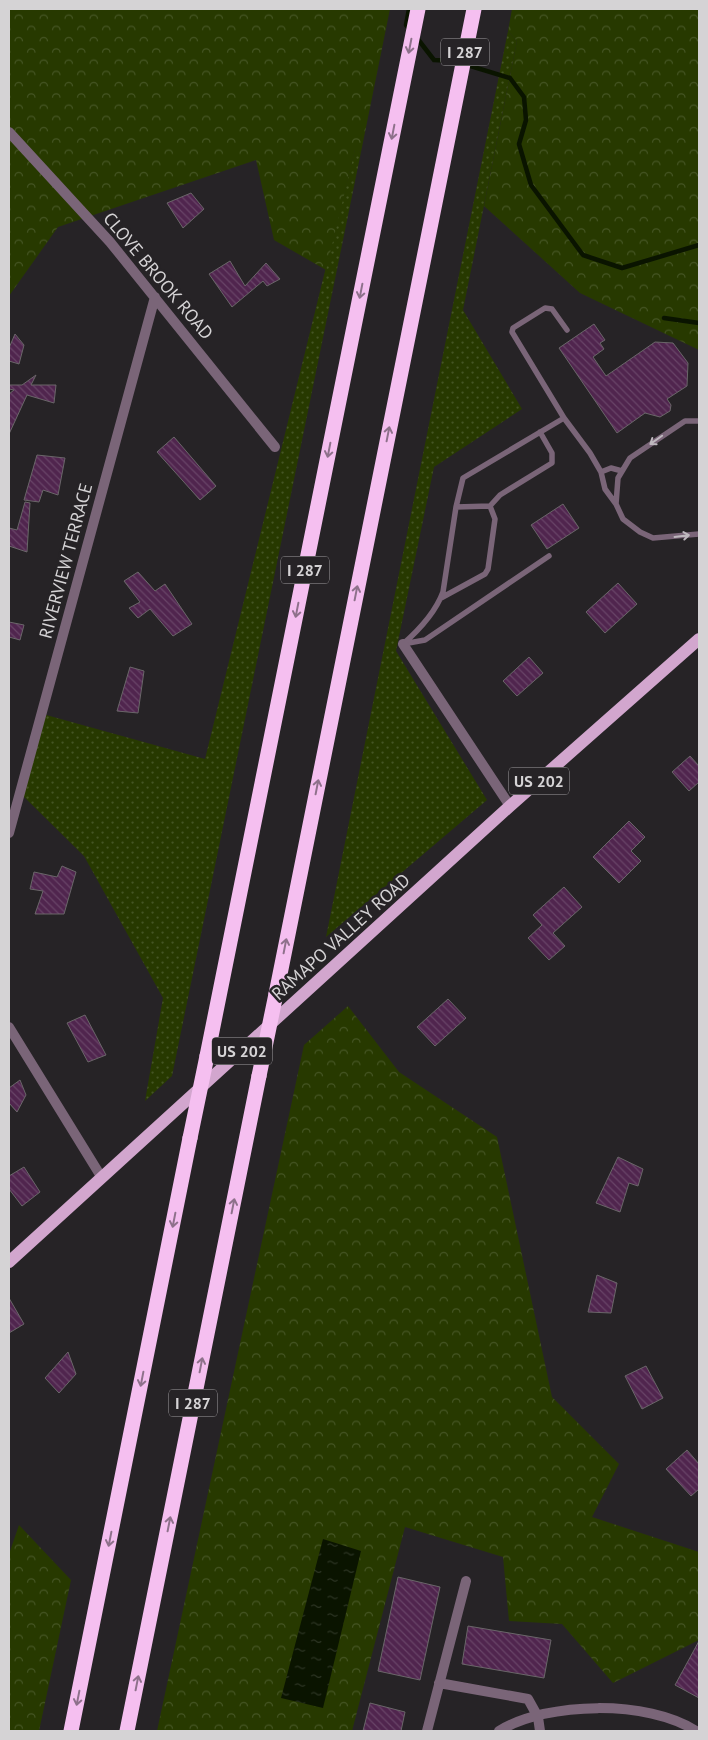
<svg xmlns="http://www.w3.org/2000/svg" width="708" height="1740" font-family="'PT Sans',sans-serif">
<style>
.grass{fill:url(#grass-dots)}
.forest{fill:url(#forest-crowns)}
.water{fill:url(#water-ripples)}
.lines{fill:none;stroke-linecap:round;stroke-linejoin:round}
.stream{stroke:#0a1400;stroke-width:4.5}
.building{fill:url(#building-back-hatch);stroke:#6a6669}
.service{stroke:#7a6578;stroke-width:5.5}
.minor{stroke:#7a6578;stroke-width:10}
.primary{stroke:#d2a6ce;stroke-width:12}
.motorway{stroke:#f5bff0;stroke-width:15}
.motorway-bridge{stroke:#f5bff0;stroke-width:15}
.oneway{stroke:#8e718b}
.oneway2{stroke:#beb8be}
.labels{text-anchor:middle;stroke-width:5;stroke-linejoin:round;paint-order:stroke}
.shield{fill:#262326;stroke:#a09ea0;stroke-width:1}
.shield-label{font-size:16px;font-weight:bold;fill:#d5d3d5}
.street-label{font-size:18px;fill:#d5d3d5;stroke:#262326}
</style>
<defs>
<pattern id="grass-dots" width="8" height="8" patternUnits="userSpaceOnUse" patternTransform="scale(1.25)"><rect width="8" height="8" fill="#273900"/><path d="M2 2h.1M6 6h.1" fill="none" stroke="#455524" stroke-width="1.8" stroke-linecap="round"/></pattern>
<pattern id="forest-crowns" width="20" height="18" patternUnits="userSpaceOnUse" patternTransform="scale(1.25)"><rect width="20" height="18" fill="#273900"/><path d="M2 6a3 3 0 1 1 6 0M12 15a3 3 0 1 1 6 0" fill="none" stroke="#455524"/></pattern>
<pattern id="water-ripples" width="26" height="14" patternUnits="userSpaceOnUse" patternTransform="scale(1.25)"><rect width="26" height="14" fill="#0a1400"/><path d="M2 4q2-2 4 0t4 0M15 11q2-2 4 0t4 0" fill="none" stroke="#2d3524"/></pattern>
<pattern id="building-back-hatch" width="6" height="6" patternUnits="userSpaceOnUse" patternTransform="scale(1.25)"><rect width="6" height="6" fill="#50254e"/><path d="M-1 5l2 2M0 0l6 6M5-1l2 2" fill="none" stroke="#684467"/></pattern>
</defs>
<rect width="100%" height="100%" fill="#262326"/>
<path class="grass" d="M 508,31 L 517,41 L 463,310 L 522,409 L 434,467 L 396,651 L 487,800 L 326,937 Z
M 355,149 L 361,152 L 172,1076 L 145,1101 L 163,998 L 84,856 L 20,793 L 39,713 L 205,759 Z"/>
<path class="forest" d="M 9,9 L 390,9 L 361,152 L 355,150 L 326,270 L 274,240 L 256,160 L 58,227 L 9,296 Z
M 512,9 L 699,9 L 699,350 L 580,293 L 484,206 L 517,41 L 508,31 Z
M 348,1006 L 399,1072 L 497,1137 L 552,1397 L 619,1464 L 592,1517 L 699,1552 L 699,1640 L 613,1683 L 562,1624 L 509,1621 L 503,1557 L 405,1527 L 352,1731 L 157,1731 L 304,1045 Z
M 19,1525 L 71,1580 L 39,1731 L 9,1731 L 9,1554 Z"/>
<path class="water" d="M 323,1539 L 361,1551 L 323,1708 L 281,1698 Z"/>
<g class="lines">
<path class="stream" d="M 409,9 L 406,25 L 410,30
M 417,38 L 434,60 L 454,61 L 510,78 L 524,97 L 526,120 L 519,144 L 531,185 L 583,255 L 622,268 L 699,245
M 664,318 L 699,323"/>
</g>
<path class="building" d="M 191,193 L 204,209 L 183,228 L 167,203 Z
M 230,261 L 245,286 L 266,263 L 280,279 L 267,286 L 263,281 L 232,307 L 209,274 Z
M 594,324 L 605,340 L 600,343 L 604,349 L 593,357 L 606,376 L 655,342 L 673,343 L 688,363 L 687,386 L 667,399 L 671,405 L 670,411 L 660,417 L 645,413 L 617,433 L 559,348 Z
M 15,334 L 24,345 L 19,364 L 9,361 L 9,348 Z
M 36,375 L 31,385 L 56,385 L 54,403 L 27,395 L 9,434 L 9,394 L 14,390 L 9,389 L 9,385 L 22,385 Z
M 174,437 L 216,486 L 200,500 L 157,452 Z
M 37,455 L 65,458 L 58,495 L 43,490 L 39,502 L 24,500 Z
M 25,502 L 30,503 L 27,552 L 9,546 L 9,528 L 17,530 Z
M 563,504 L 579,528 L 547,549 L 531,525 Z
M 138,572 L 155,591 L 165,584 L 192,624 L 173,636 L 150,609 L 138,618 L 129,608 L 140,602 L 124,581 Z
M 618,583 L 637,604 L 605,633 L 586,612 Z
M 9,622 L 24,625 L 20,640 L 9,637 Z
M 529,657 L 543,673 L 517,696 L 503,681 Z
M 130,667 L 144,671 L 138,713 L 117,711 Z
M 690,756 L 699,766 L 699,782 L 689,791 L 672,772 Z
M 629,821 L 645,837 L 631,851 L 641,861 L 619,883 L 593,857 Z
M 62,866 L 76,872 L 64,914 L 35,914 L 43,891 L 30,889 L 34,872 L 57,877 Z
M 564,887 L 582,907 L 553,933 L 565,946 L 549,960 L 528,938 L 542,925 L 533,915 Z
M 448,999 L 466,1018 L 435,1046 L 417,1027 Z
M 85,1015 L 106,1055 L 88,1062 L 67,1023 Z
M 20,1080 L 26,1095 L 17,1112 L 9,1103 L 9,1088 Z
M 618,1157 L 643,1169 L 638,1186 L 629,1183 L 620,1212 L 596,1203 Z
M 24,1167 L 40,1192 L 22,1206 L 9,1189 L 9,1176 Z
M 597,1275 L 617,1283 L 611,1313 L 588,1312 Z
M 9,1298 L 24,1324 L 9,1333 Z
M 68,1352 L 76,1374 L 59,1393 L 45,1378 Z
M 646,1366 L 663,1398 L 642,1409 L 625,1376 Z
M 687,1450 L 699,1464 L 699,1489 L 691,1496 L 666,1469 Z
M 398,1577 L 440,1587 L 420,1680 L 378,1671 Z
M 468,1626 L 551,1640 L 544,1678 L 462,1664 Z
M 699,1641 L 699,1698 L 675,1685 Z
M 370,1703 L 405,1712 L 401,1731 L 363,1731 Z"/>
<g class="lines">
<path class="service" d="M 564,418 L 590,453 L 601,472 L 605,489 L 616,504
M 699,421 L 685,421 L 630,458 L 618,478 L 616,504 L 623,519 L 640,532 L 653,538 L 699,534
M 601,472 L 611,468 L 622,471
M 456,507 L 490,506
M 441,598 L 485,574 L 488,569 L 495,519 L 490,506 L 500,495 L 552,463 L 552,453 L 540,432
M 403,644 C 419,630 436,611 443,592 L 456,507 L 463,478 L 564,418 L 512,332 L 513,328 L 545,308 L 552,309 L 567,330
M 403,644 L 425,640 L 549,556"/>
<path class="minor" d="M 9,132 L 110,242 L 275,447
M 403,644 L 510,806
M 9,833 L 155,297
M 9,1027 L 102,1178
M 439,1683 L 528,1699 L 538,1717 L 540,1731
M 427,1731 L 466,1581
M 499,1731 C 548,1701 648,1700 696,1731"/>
<path class="primary" d="M 9,1262 L 510,806 L 699,639"/>
<path class="motorway" d="M 276,994 L 474,9
M 207,1056 L 418,9
M 71,1731 L 190,1138
M 127,1731 L 259,1076"/>
<path class="motorway-bridge" d="M 259,1076 L 276,994
M 190,1138 L 207,1056"/>
</g>
<defs><path id="oneway-shaft" d="M-6 0H5M1.5-3L5.5 0L1.5 3" fill="none" stroke-width="1.6" stroke-linecap="round" stroke-linejoin="round" transform="scale(1.25)"/></defs>
<g class="oneway">
<use href="#oneway-shaft" transform="translate(410 46) rotate(101)"/>
<use href="#oneway-shaft" transform="translate(393 132) rotate(101)"/>
<use href="#oneway-shaft" transform="translate(361 291) rotate(101)"/>
<use href="#oneway-shaft" transform="translate(388 434) rotate(-79)"/>
<use href="#oneway-shaft" transform="translate(329 450) rotate(101)"/>
<use href="#oneway-shaft" transform="translate(356 593) rotate(-79)"/>
<use href="#oneway-shaft" transform="translate(297 610) rotate(101)"/>
<use href="#oneway-shaft" transform="translate(317 787) rotate(-79)"/>
<use href="#oneway-shaft" transform="translate(285 946) rotate(-79)"/>
<use href="#oneway-shaft" transform="translate(233 1206) rotate(-79)"/>
<use href="#oneway-shaft" transform="translate(174 1220) rotate(101)"/>
<use href="#oneway-shaft" transform="translate(201 1365) rotate(-79)"/>
<use href="#oneway-shaft" transform="translate(142 1379) rotate(101)"/>
<use href="#oneway-shaft" transform="translate(169 1524) rotate(-79)"/>
<use href="#oneway-shaft" transform="translate(110 1539) rotate(101)"/>
<use href="#oneway-shaft" transform="translate(137 1683) rotate(-79)"/>
<use href="#oneway-shaft" transform="translate(78 1698) rotate(101)"/>
</g>
<g class="oneway2">
<use href="#oneway-shaft" transform="translate(656 440) rotate(145)"/>
<use href="#oneway-shaft" transform="translate(682 536) rotate(-7)"/>
</g>
<g class="labels">
<g class="shield">
<rect x="441" y="38.5" width="48" height="27" rx="4"/>
<rect x="281" y="556.5" width="48" height="27" rx="4"/>
<rect x="509" y="767.5" width="60" height="27" rx="4"/>
<rect x="212" y="1037.5" width="60" height="27" rx="4"/>
<rect x="169" y="1389.5" width="48" height="27" rx="4"/>
</g>
<g class="shield-label">
<text x="465" y="58">I 287</text>
<text x="305" y="576">I 287</text>
<text x="539" y="787">US 202</text>
<text x="242" y="1057">US 202</text>
<text x="193" y="1409">I 287</text>
</g>
<g class="street-label">
<text transform="translate(158 276) rotate(50)" y="6">CLOVE BROOK ROAD</text>
<text transform="translate(66 561) rotate(-75)" y="6">RIVERVIEW TERRACE</text>
<text transform="translate(341 937) rotate(-42)" y="6">RAMAPO VALLEY ROAD</text>
</g>
</g>
<rect width="708" height="1740" fill="none" stroke="#d5d3d5" stroke-width="20"/>
</svg>
